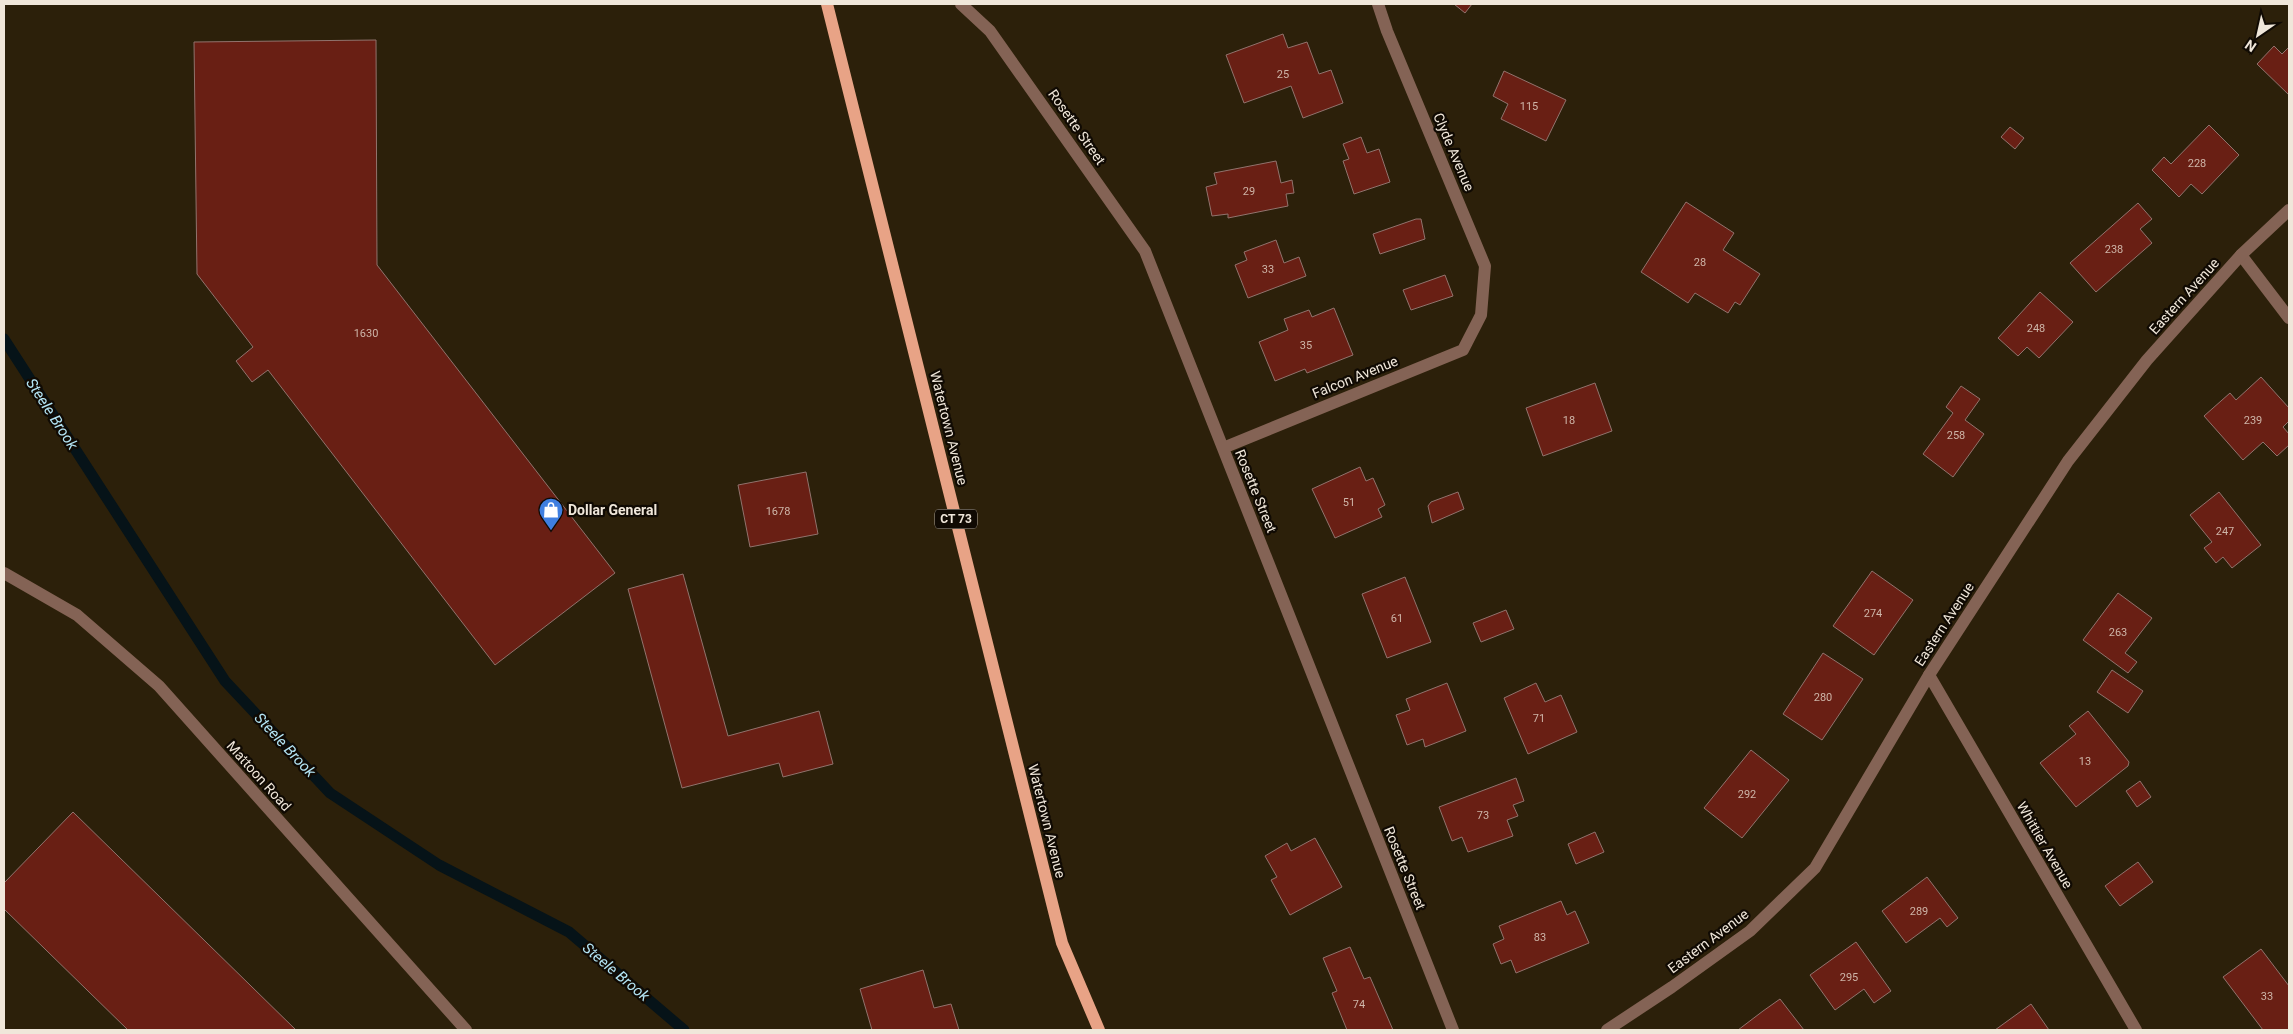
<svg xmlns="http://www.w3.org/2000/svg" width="2293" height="1034" font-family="Roboto,sans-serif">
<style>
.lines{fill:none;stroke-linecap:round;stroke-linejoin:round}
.stream{stroke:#061318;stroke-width:11}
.building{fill:#691f14;stroke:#91736d}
.minor{stroke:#846355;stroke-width:12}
.tertiary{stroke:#846355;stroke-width:12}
.primary{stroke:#e8a386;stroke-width:12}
.labels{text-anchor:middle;stroke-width:4.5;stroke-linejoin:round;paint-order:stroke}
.number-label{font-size:11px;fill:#ceb5a8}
.shield{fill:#100a03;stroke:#ada59a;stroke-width:1}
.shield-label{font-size:12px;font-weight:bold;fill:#f0e7da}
.street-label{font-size:14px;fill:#f0e7da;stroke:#100a03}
.poi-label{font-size:14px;font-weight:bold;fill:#f0e7da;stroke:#100a03;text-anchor:start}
.water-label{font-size:15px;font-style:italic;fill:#b4e5f5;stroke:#100a03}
</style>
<rect width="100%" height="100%" fill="#2c200a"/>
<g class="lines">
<path class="stream" d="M 4,339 L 225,681 L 330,793 L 439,865 L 569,932 L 684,1030"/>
</g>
<path class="building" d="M 1454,4 L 1472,4 L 1465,13 Z
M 1283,34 L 1288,48 L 1307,42 L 1319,74 L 1331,70 L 1343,103 L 1303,118 L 1291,86 L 1244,103 L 1226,55 Z
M 376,40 L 377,265 L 615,573 L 495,665 L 268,370 L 252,382 L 236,361 L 253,347 L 197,274 L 194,42 Z
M 2274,46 L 2282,54 L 2289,47 L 2289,95 L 2257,64 Z
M 1504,71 L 1566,100 L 1546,141 L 1501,119 L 1508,104 L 1493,96 Z
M 2209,125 L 2239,155 L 2202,194 L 2191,184 L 2179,197 L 2152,170 L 2164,157 L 2171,164 Z
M 2010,127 L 2024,138 L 2015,149 L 2001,137 Z
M 1361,137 L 1367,153 L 1379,149 L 1390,182 L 1354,194 L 1343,161 L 1349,159 L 1343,144 Z
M 1276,161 L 1281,183 L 1292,180 L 1294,193 L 1286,194 L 1288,206 L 1228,218 L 1228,214 L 1212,216 L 1206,187 L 1217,184 L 1214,173 Z
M 1686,202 L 1734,233 L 1723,250 L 1760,274 L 1740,305 L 1735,302 L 1728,313 L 1695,293 L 1688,303 L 1641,272 Z
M 2138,203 L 2152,219 L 2140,229 L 2152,243 L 2096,292 L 2070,263 Z
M 1416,219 L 1421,219 L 1425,239 L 1380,254 L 1373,234 Z
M 1276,240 L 1284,263 L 1299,257 L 1306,276 L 1248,298 L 1235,265 L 1247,260 L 1244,252 Z
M 1445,275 L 1453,296 L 1411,310 L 1403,290 Z
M 2040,292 L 2073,322 L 2039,358 L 2027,347 L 2018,356 L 1998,338 Z
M 1334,308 L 1353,355 L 1307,373 L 1305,369 L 1275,381 L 1259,342 L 1288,330 L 1284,319 L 1309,310 L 1312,317 Z
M 2261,377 L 2289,408 L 2289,421 L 2283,427 L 2289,434 L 2289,445 L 2277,456 L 2263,442 L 2243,460 L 2204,416 L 2230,393 L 2236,400 Z
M 1595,383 L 1612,431 L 1543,456 L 1526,408 Z
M 1961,386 L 1980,399 L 1965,420 L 1984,434 L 1953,477 L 1923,454 L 1953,413 L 1946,407 Z
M 1360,467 L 1366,481 L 1373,478 L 1385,505 L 1378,509 L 1382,517 L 1335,538 L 1312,489 Z
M 806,472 L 818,534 L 750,547 L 738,485 Z
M 1458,492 L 1464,509 L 1432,523 L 1428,506 L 1431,502 Z
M 2219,492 L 2261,545 L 2232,568 L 2223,557 L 2216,563 L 2204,548 L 2212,542 L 2190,515 Z
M 1872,571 L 1913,600 L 1874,655 L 1833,626 Z
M 683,574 L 728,736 L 819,711 L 833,764 L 783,777 L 779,763 L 682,788 L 628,589 Z
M 1405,577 L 1431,642 L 1387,658 L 1362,594 Z
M 2118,593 L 2152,618 L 2125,653 L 2137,662 L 2128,673 L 2083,640 Z
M 1506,610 L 1514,629 L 1481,642 L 1473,623 Z
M 1823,653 L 1863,679 L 1822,740 L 1783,714 Z
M 2112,670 L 2143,691 L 2128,713 L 2097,692 Z
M 1447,683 L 1466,731 L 1425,747 L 1423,739 L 1407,745 L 1396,715 L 1410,710 L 1406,699 Z
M 1536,683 L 1545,702 L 1561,695 L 1577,732 L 1528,754 L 1504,698 Z
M 2088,711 L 2129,762 L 2128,766 L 2076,807 L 2040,763 L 2076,734 L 2069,726 Z
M 1751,750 L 1789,780 L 1742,838 L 1704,808 Z
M 1516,778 L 1524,801 L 1513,805 L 1518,816 L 1507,820 L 1513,836 L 1468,852 L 1462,837 L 1452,841 L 1439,807 Z
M 2140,781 L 2151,797 L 2137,807 L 2126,791 Z
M 73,812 L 296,1030 L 128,1030 L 4,909 L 4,883 Z
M 1595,832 L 1604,852 L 1576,864 L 1568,844 Z
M 1315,838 L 1342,887 L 1290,915 L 1271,880 L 1277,877 L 1265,856 L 1287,843 L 1291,851 Z
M 2138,862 L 2153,882 L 2120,906 L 2105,886 Z
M 1927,877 L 1958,918 L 1947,927 L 1940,918 L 1906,943 L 1882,911 Z
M 1561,901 L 1567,915 L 1575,911 L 1589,943 L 1516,973 L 1511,960 L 1501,964 L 1493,944 L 1504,939 L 1499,926 Z
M 1856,942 L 1891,991 L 1874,1003 L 1864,989 L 1835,1010 L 1810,975 Z
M 1350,947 L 1364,979 L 1370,977 L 1393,1030 L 1347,1030 L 1332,993 L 1337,991 L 1323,958 Z
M 2261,949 L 2289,986 L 2289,1030 L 2263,1030 L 2223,977 Z
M 923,970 L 934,1008 L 951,1004 L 959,1030 L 872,1030 L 860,989 Z
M 1780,999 L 1804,1030 L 1738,1030 L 1763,1011 Z
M 2031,1004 L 2049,1030 L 1995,1030 Z"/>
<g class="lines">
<path class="minor" d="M 961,4 L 990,31 L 1145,251 L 1453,1030
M 2241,255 L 2289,318
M 1223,448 L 1463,350 L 1481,315 L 1485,266 L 1387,31 L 1378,4
M 4,573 L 77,615 L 159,686 L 466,1030
M 1929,675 L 2136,1030"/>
<path class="tertiary" d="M 1607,1030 L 1672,987 L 1750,931 L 1815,868 L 1929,675 L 2068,461 L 2147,360 L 2241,255 L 2289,210"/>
<path class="primary" d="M 827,4 L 1062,943 L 1099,1030"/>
</g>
<defs>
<symbol id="shop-pin" viewBox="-11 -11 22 30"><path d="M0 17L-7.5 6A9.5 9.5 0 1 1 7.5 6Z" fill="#3f7fe0" stroke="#100a03"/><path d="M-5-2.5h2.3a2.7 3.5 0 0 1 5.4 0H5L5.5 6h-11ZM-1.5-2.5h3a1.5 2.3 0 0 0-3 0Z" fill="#fff"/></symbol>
</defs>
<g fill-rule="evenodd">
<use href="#shop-pin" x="537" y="496" width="28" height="38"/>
</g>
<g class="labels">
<g class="number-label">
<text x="1283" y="78">25</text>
<text x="1529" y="110">115</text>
<text x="2197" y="167">228</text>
<text x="1249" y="195">29</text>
<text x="2114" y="253">238</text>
<text x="1700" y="266">28</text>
<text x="1268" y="273">33</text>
<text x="2036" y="332">248</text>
<text x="366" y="337">1630</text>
<text x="1306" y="349">35</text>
<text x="1569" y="424">18</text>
<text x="2253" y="424">239</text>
<text x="1956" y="439">258</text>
<text x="1349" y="506">51</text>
<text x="778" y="515">1678</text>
<text x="2225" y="535">247</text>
<text x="1873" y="617">274</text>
<text x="1397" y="622">61</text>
<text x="2118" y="636">263</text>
<text x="1823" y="701">280</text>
<text x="1539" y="722">71</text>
<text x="2085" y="765">13</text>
<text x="1747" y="798">292</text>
<text x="1483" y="819">73</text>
<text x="1919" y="915">289</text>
<text x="1540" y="941">83</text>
<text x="1849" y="981">295</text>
<text x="2267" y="1000">33</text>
<text x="1359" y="1008">74</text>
</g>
<rect class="shield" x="935" y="509.5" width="42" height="19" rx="4"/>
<g class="shield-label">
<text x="956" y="523">CT 73</text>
</g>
<g class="street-label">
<text transform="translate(1077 127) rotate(55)" y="5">Rosette Street</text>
<text transform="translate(1454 152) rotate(67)" y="5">Clyde Avenue</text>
<text transform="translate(2184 296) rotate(-48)" y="5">Eastern Avenue</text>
<text transform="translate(1355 377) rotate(-22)" y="5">Falcon Avenue</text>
<text transform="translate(949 428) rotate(76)" y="5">Watertown Avenue</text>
<text transform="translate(1256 491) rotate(68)" y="5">Rosette Street</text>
<text transform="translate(1944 624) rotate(-57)" y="5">Eastern Avenue</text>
<text transform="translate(259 776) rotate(48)" y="5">Mattoon Road</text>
<text transform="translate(1047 821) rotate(76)" y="5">Watertown Avenue</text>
<text transform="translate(2045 845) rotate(60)" y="5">Whittier Avenue</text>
<text transform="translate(1405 868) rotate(68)" y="5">Rosette Street</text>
<text transform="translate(1708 941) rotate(-37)" y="5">Eastern Avenue</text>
</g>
<g class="poi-label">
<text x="568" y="515">Dollar General</text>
</g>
<g class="water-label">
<text transform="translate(52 414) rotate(57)" y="5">Steele Brook</text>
<text transform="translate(285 745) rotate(47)" y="5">Steele Brook</text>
<text transform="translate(616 972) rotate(40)" y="5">Steele Brook</text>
</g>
</g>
<rect width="2293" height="1034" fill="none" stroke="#f0e7da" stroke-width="10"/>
<g transform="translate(2258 35) rotate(214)" stroke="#100a03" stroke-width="4" paint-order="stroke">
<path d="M0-4L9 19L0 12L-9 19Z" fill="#f0e7da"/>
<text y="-8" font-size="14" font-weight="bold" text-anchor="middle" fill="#f0e7da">N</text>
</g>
</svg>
